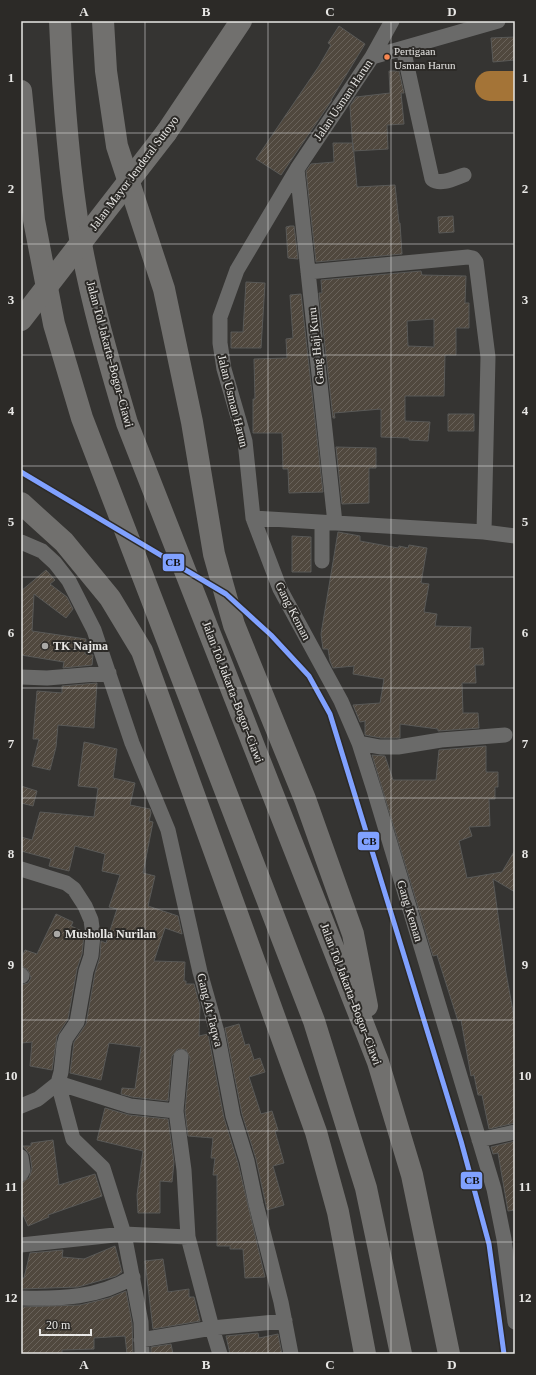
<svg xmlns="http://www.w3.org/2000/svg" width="536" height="1375" font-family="'Times New Roman',serif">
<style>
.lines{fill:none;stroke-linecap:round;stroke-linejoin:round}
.river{stroke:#a47437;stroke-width:30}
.building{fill:url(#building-hatch);stroke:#595957;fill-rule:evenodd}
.street{stroke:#6a6a69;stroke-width:15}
.highway{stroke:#71706e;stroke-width:22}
.highway-bridge{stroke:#71706e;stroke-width:22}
.rail-1-casing{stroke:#2c2a27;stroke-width:8}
.rail-1{stroke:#80a1ff;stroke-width:5}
.grid{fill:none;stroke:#e8e7e5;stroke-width:1;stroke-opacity:0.55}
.bus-dot{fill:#f88751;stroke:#2c2a27;stroke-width:1.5}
.poi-dot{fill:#a9a8a6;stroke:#2c2a27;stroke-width:1.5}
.labels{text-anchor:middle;stroke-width:4;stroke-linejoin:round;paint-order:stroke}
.bus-label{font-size:11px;fill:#e8e7e5;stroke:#2c2a27;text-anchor:start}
.street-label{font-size:12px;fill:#e8e7e5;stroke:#2c2a27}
.poi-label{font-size:12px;font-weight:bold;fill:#e8e7e5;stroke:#2c2a27;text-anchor:start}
.line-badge{stroke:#2c2a27;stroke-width:1.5}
.pale-badge-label{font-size:11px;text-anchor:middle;font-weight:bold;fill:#111}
.neatline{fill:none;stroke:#e8e7e5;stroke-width:1.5}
.grid-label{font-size:13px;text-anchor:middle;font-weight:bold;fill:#e8e7e5}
</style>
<defs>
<pattern id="building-hatch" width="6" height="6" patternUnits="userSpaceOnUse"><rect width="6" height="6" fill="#50483e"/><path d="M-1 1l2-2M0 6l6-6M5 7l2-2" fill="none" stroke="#69625a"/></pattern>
</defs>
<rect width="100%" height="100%" fill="#353432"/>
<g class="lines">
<path class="river" d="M 490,86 L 515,86"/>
</g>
<path class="building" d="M 339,26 L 365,44 L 331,100 L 332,100 L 281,175 L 256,159 L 319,66 L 331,45 L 328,43 Z
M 515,37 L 515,60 L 493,62 L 491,38 Z
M 389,71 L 399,71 L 404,93 L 401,93 L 404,124 L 387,125 L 388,149 L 353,151 L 350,106 L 356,97 L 390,93 Z
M 333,143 L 353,143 L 357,187 L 395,185 L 399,223 L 400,223 L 402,254 L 316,262 L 306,171 L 311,164 L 334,162 Z
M 453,216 L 454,232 L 439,233 L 438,217 Z
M 290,226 L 294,226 L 298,259 L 288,258 L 286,227 Z
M 421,271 L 422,275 L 466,276 L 465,303 L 469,303 L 469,328 L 456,328 L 456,355 L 445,355 L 444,396 L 405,396 L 405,421 L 430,422 L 428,441 L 409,440 L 409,438 L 381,437 L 381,409 L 334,413 L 335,418 L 333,418 L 319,293 L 322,293 L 321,280 ZM 434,319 L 434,347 L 408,346 L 407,321 Z
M 246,282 L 265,283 L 261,348 L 231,348 L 231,332 L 243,332 Z
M 301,294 L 323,492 L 289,493 L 288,469 L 283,469 L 282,433 L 253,433 L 253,399 L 255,399 L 254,359 L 287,358 L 286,339 L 293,338 L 290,295 Z
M 448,414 L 474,414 L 474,431 L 448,431 Z
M 336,447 L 376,448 L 376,468 L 369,468 L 369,503 L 342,504 Z
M 338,532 L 360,536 L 360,541 L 398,548 L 399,546 L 408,548 L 409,545 L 427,548 L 421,583 L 429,584 L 424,612 L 437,614 L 435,626 L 471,627 L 470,649 L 483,648 L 484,665 L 475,665 L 476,683 L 462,683 L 463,713 L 478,713 L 479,728 L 438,731 L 438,729 L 400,724 L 400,738 L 381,738 L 365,735 L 365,721 L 360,722 L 353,705 L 380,703 L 384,679 L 353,674 L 354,666 L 333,668 L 330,661 L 328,649 L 323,649 L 321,634 Z
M 292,536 L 311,537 L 311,572 L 292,572 Z
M 46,570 L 55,580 L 50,584 L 67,597 L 73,609 L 66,618 L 34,594 L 32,631 L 86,639 L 85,654 L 93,655 L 92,665 L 63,668 L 64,662 L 21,655 L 21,591 Z
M 97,683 L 94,728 L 58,725 L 56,747 L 50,770 L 32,766 L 39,739 L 33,739 L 37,691 L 62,693 L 62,686 Z
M 84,742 L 117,749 L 113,778 L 135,783 L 130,805 L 150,809 L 151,813 L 149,821 L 153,822 L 143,873 L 155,876 L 148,906 L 178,916 L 182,934 L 165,928 L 154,961 L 185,962 L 184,981 L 186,981 L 186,984 L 194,984 L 200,1006 L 199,1036 L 208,1034 L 224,1118 L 238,1163 L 265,1277 L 245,1278 L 243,1249 L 230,1249 L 230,1246 L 217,1246 L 217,1175 L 213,1175 L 215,1158 L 211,1158 L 213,1138 L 188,1136 L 185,1111 L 190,1058 L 186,1050 L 178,1049 L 172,1056 L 168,1101 L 132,1097 L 121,1094 L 122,1088 L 135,1089 L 141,1047 L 109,1043 L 101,1080 L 70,1073 L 74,1042 L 86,1024 L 95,973 L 100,957 L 101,941 L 106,943 L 117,909 L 109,907 L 120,875 L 102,871 L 105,854 L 75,846 L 69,871 L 49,866 L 51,859 L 21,851 L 21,837 L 32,840 L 40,812 L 94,817 L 98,788 L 78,786 Z
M 486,746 L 486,772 L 498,772 L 498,787 L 495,787 L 495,799 L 489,799 L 490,826 L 469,827 L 472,836 L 459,841 L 467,878 L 502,872 L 515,850 L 515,892 L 493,879 L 506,973 L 515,1022 L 515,1123 L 489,1129 L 482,1095 L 478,1095 L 474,1075 L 471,1076 L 461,1020 L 458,1021 L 437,955 L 433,956 L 372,755 L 385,756 L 393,780 L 436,780 L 439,750 Z
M 21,786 L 37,791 L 33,806 L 21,803 Z
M 56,914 L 73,922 L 71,926 L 84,932 L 84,935 L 82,954 L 77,969 L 68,1019 L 57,1036 L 52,1070 L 30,1066 L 32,1042 L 21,1043 L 21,985 L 28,983 L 31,978 L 28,970 L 21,966 L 21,959 L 25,950 L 37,954 Z
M 239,1024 L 245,1045 L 249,1044 L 254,1060 L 260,1058 L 265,1072 L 249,1077 L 261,1114 L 272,1111 L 278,1130 L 275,1131 L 284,1163 L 273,1166 L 284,1205 L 267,1210 L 256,1159 L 242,1114 L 225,1028 Z
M 105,1108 L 129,1115 L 168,1119 L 174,1162 L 172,1182 L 160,1181 L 160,1213 L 138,1213 L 137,1195 L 143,1151 L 97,1140 Z
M 53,1140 L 59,1185 L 95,1174 L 102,1196 L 48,1215 L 49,1217 L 28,1226 L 21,1210 L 21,1183 L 29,1178 L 32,1169 L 30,1155 L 23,1146 L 31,1146 L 31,1143 Z
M 515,1141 L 515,1210 L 508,1211 L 498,1153 L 493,1154 L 491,1147 Z
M 115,1246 L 122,1272 L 116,1276 L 78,1287 L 21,1289 L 21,1278 L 24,1278 L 30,1253 L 63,1250 L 62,1257 L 84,1259 Z
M 163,1259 L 168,1292 L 189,1289 L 189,1297 L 194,1297 L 200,1321 L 153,1329 L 145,1261 Z
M 126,1291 L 132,1323 L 133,1354 L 127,1354 L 125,1336 L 94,1338 L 94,1349 L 62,1350 L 62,1354 L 21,1354 L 21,1307 L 80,1305 L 109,1298 Z
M 258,1333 L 259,1338 L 278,1334 L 282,1354 L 230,1354 L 226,1336 Z
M 171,1344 L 173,1354 L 151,1354 L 151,1347 Z"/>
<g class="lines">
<path class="street" d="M 392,21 L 372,57 L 297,169 L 237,270 L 220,317 L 220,343 L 224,369 L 245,441 L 253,518 L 280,589 L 341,701 L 359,743 L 374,790 L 494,1189 L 504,1239 L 515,1322
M 403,48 L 432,179 C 441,186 455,178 464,175
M 372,57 L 498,21
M 297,169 L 335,523
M 308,272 L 468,257 L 473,258 L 476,262 L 488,357 L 484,532
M 253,518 L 484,532 L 515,536
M 21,542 L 42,551 L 55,563 L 69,581 L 94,630 L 132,743 L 168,830 L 200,972 L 217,1032 L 233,1116 L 247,1161 L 256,1204 L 281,1302 L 291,1354
M 322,561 L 322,523
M 21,677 L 47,678 L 109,673
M 359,743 L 380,747 L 398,747 L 441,740 L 505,735
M 21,869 L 66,883 L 74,889 L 85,906 L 91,920 L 93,935 L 91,956 L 86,971 L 77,1022 L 66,1038 L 64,1045 L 61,1072 L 58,1083 L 73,1139 L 103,1168 L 124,1234 L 141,1322 L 142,1354
M 21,975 L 22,976
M 58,1083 L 130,1106 L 176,1111 L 181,1057
M 21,1106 L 38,1099 L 58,1083
M 176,1111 L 184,1170 L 188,1237 L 212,1328 L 220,1354
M 479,1140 L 515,1132
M 21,1157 L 23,1170 L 21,1174
M 21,1245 L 124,1234 L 188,1237
M 21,1298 C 61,1299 98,1298 133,1277
M 141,1340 L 212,1328 L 285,1321"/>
<path class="highway" d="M 60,21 C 63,94 68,166 80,238 C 91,301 109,362 127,423 L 378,1062 L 412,1175 L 449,1354
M 103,21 L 106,71 L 117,146 L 164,289 L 192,422 L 214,554 L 234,625 L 305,799 L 353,934 L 367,1006
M 21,91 L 34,220 L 54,324 L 82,418 L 314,1021 L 366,1188 L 401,1354
M 166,133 L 241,21
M 21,503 L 64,542 L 110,598 L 142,651 L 316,1132 L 338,1212 L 365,1354"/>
<path class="highway-bridge" d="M 21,320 L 166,133"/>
<defs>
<path id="rail-1" d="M 21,472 L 226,594 L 271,635 L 309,676 L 330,714 L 461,1141 L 489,1244 L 504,1354"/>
</defs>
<use href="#rail-1" class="rail-1-casing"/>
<use href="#rail-1" class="rail-1"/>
</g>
<path class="grid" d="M 145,21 L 145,1354M 268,21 L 268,1354M 391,21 L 391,1354M 21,133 L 515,133M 21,244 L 515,244M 21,355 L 515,355M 21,466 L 515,466M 21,577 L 515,577M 21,688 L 515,688M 21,798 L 515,798M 21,909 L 515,909M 21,1020 L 515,1020M 21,1131 L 515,1131M 21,1242 L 515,1242"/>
<circle class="bus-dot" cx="387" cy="57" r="3.5"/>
<g class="poi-dot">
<circle cx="45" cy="646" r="4"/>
<circle cx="57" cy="934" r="4"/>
</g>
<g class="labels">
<g class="bus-label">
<text x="394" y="55">Pertigaan<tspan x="394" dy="14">Usman Harun</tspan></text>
</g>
<g class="street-label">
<text transform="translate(343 100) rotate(-56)" y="4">Jalan Usman Harun</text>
<text transform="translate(134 173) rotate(-53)" y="4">Jalan Mayor Jenderal Sutoyo</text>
<text transform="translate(316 346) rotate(-96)" y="4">Gang Haji Kuru</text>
<text transform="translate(110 354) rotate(75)" y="4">Jalan Tol Jakarta–Bogor–Ciawi</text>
<text transform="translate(233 401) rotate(76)" y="4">Jalan Usman Harun</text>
<text transform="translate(293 611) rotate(63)" y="4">Gang Keman</text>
<text transform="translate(233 692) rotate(69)" y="4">Jalan Tol Jakarta–Bogor–Ciawi</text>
<text transform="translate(410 911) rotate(73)" y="4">Gang Keman</text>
<text transform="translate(351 994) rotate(69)" y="4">Jalan Tol Jakarta–Bogor–Ciawi</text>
<text transform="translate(210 1010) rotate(76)" y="4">Gang At Taqwa</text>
</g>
<g class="poi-label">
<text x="53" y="650">TK Najma</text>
<text x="65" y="938">Musholla Nurilan</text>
</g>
</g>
<g class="line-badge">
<rect x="162" y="553" width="23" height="19" rx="4" fill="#80a1ff"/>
<rect x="357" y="831" width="23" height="20" rx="4" fill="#80a1ff"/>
<rect x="460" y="1171" width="23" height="19" rx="4" fill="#80a1ff"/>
</g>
<g class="pale-badge-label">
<text x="173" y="566">CB</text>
<text x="369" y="845">CB</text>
<text x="472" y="1184">CB</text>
</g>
<rect width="536" height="1375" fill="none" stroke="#2c2a27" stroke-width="44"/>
<path d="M40 1329v6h51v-6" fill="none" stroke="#e8e7e5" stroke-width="2"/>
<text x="46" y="1329" font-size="12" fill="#e8e7e5" stroke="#2c2a27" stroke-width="3" paint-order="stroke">20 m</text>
<rect x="22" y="22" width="492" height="1331" class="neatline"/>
<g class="grid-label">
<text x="84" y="16">A</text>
<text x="206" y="16">B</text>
<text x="330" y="16">C</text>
<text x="452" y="16">D</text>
<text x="11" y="82">1</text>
<text x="525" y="82">1</text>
<text x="11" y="193">2</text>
<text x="525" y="193">2</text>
<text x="11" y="304">3</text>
<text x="525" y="304">3</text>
<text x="11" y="415">4</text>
<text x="525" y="415">4</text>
<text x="11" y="526">5</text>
<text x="525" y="526">5</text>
<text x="11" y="637">6</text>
<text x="525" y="637">6</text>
<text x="11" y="748">7</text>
<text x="525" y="748">7</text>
<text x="11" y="858">8</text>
<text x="525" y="858">8</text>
<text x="11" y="969">9</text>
<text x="525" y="969">9</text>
<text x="11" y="1080">10</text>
<text x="525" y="1080">10</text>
<text x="11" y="1191">11</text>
<text x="525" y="1191">11</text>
<text x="11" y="1302">12</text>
<text x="525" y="1302">12</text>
<text x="84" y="1369">A</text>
<text x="206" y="1369">B</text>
<text x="330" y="1369">C</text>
<text x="452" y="1369">D</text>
</g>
</svg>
